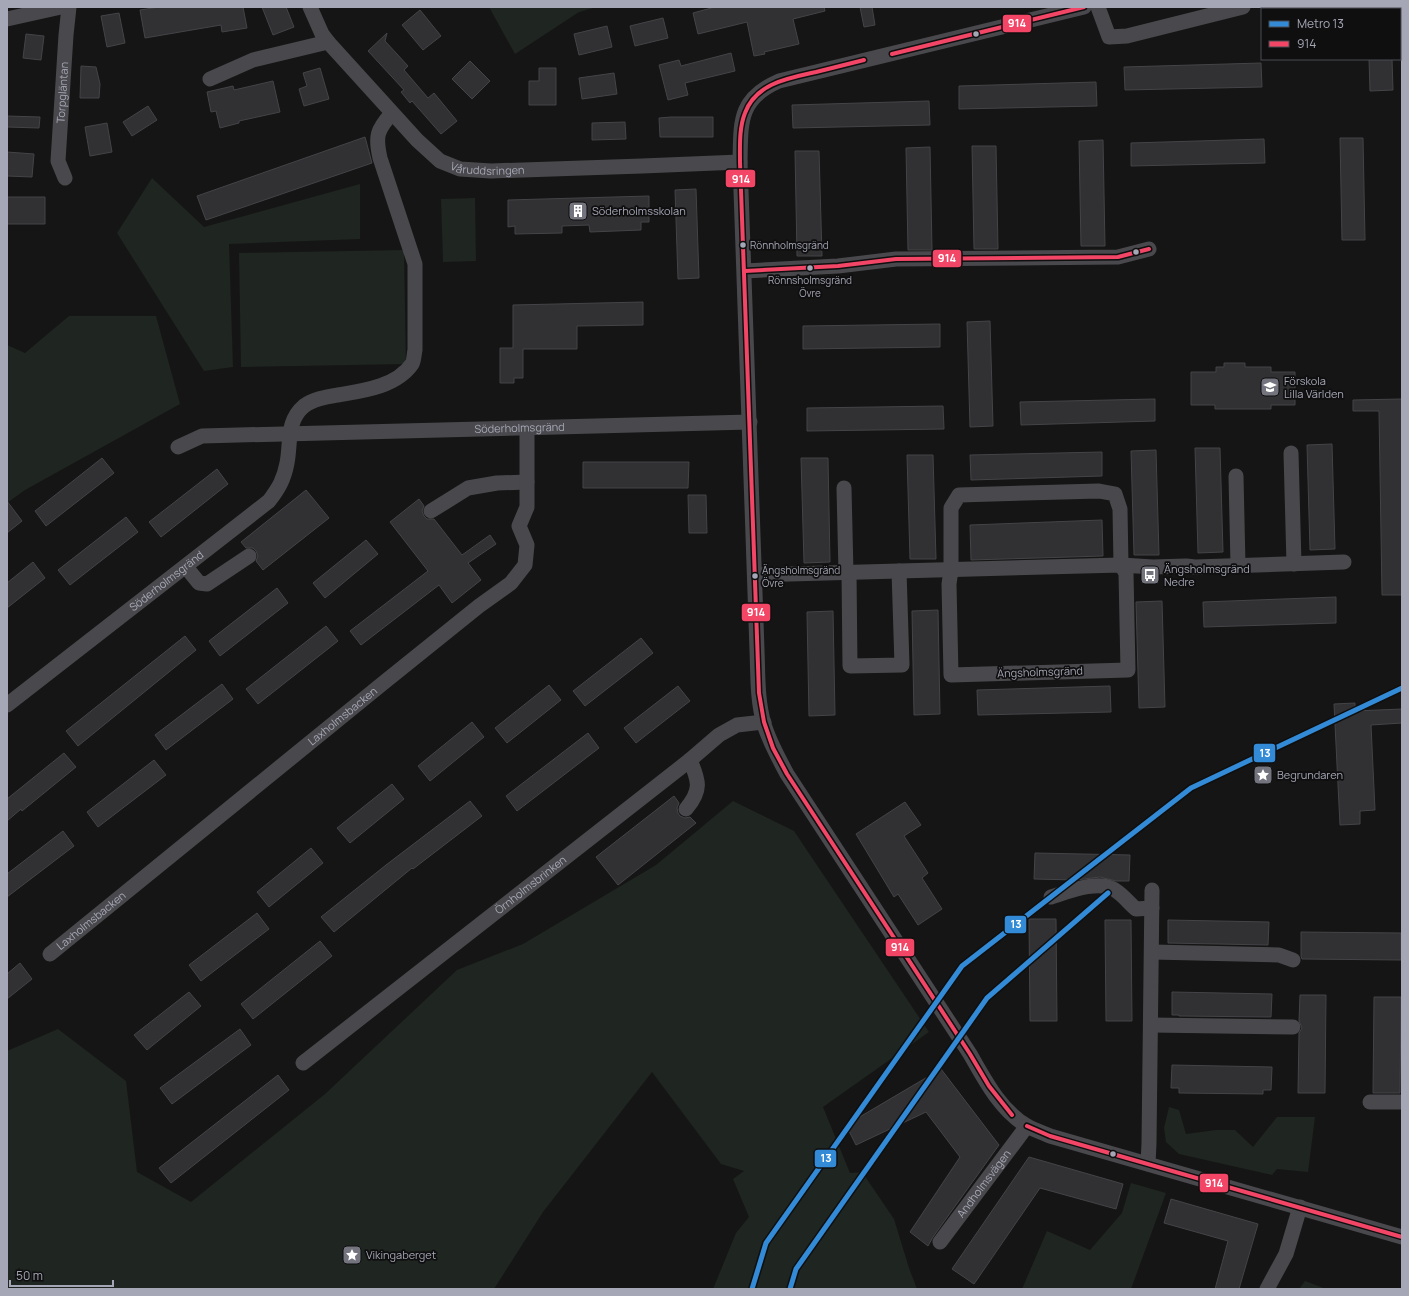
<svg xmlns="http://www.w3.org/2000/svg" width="1409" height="1296" font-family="Manrope,sans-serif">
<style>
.green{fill:#1f2520}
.building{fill:#313133;stroke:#444448}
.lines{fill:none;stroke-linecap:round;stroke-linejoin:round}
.minor{stroke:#49494d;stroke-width:15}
.bus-1-casing{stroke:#0f0f10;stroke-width:7}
.bus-1{stroke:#f34667;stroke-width:4}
.metro-1-casing{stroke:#0f0f10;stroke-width:8}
.metro-1{stroke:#338bd7;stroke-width:5}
.bus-dot{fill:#a6a7b6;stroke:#0f0f10;stroke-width:1.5}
.labels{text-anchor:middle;stroke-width:3.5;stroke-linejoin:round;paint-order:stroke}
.bus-label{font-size:10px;fill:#a6a7b6;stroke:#0f0f10;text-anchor:start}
.street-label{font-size:11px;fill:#a6a7b6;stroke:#0f0f10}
.poi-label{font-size:11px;fill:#a6a7b6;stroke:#0f0f10;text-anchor:start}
.line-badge{stroke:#0f0f10;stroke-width:1.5}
.badge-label{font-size:11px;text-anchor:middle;font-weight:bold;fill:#fff}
</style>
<rect width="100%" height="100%" fill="#151515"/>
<path class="green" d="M 489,7 L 597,7 L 579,12 L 515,54 Z
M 152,178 L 204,227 L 360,184 L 360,239 L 229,244 L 233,367 L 204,371 L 117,233 Z
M 475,198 L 476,261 L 443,262 L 441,199 Z
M 404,250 L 406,364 L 241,367 L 239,253 Z
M 69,316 L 156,316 L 180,404 L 25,490 L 7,503 L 7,345 L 25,353 Z
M 733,801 L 794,831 L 929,1032 L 823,1107 L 850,1173 L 862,1172 L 894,1219 L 909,1268 L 917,1289 L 713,1289 L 736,1233 L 749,1217 L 733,1179 L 744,1171 L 721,1164 L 652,1072 L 543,1212 L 494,1289 L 7,1289 L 7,1051 L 58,1029 L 126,1081 L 137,1172 L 191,1202 L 325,1094 L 457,970 L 523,944 L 656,865 Z
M 1169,1107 L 1179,1110 L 1186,1134 L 1216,1130 L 1235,1130 L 1253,1147 L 1277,1117 L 1315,1117 L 1308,1172 L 1277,1169 L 1272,1175 L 1179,1154 L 1166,1142 L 1164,1128 Z
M 1131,1183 L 1166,1193 L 1131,1289 L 1022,1289 L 1047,1231 L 1090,1250 L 1122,1213 Z
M 1305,1281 L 1326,1289 L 1299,1289 Z"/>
<path class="building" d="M 159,7 L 243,7 L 247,28 L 222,32 L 221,25 L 145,38 L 140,10 Z
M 262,7 L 286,7 L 294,27 L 273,35 Z
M 715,7 L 824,7 L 825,11 L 793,19 L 799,44 L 764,52 L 765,54 L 754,56 L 747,22 L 698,34 L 693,13 Z
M 860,7 L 872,7 L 875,25 L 864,27 Z
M 420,10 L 441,36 L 423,50 L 402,25 Z
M 119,13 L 125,43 L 107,47 L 101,16 Z
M 663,18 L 668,38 L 635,46 L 630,26 Z
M 607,26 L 612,47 L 579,55 L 574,34 Z
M 387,33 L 385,41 L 408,66 L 404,70 L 428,98 L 434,93 L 457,121 L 441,134 L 412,101 L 410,103 L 401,92 L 404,90 L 368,51 Z
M 26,34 L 44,36 L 41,60 L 23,58 Z
M 731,53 L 735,71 L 685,83 L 688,95 L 668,100 L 659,65 L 679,60 L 681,66 Z
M 1369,59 L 1392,59 L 1393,90 L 1370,91 Z
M 470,61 L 490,81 L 472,99 L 452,79 Z
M 1261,63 L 1262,87 L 1125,90 L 1124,67 Z
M 81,66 L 96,67 L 100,84 L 99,98 L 80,98 Z
M 320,68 L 329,99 L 304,106 L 299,89 L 307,86 L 303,73 Z
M 539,68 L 556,68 L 556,105 L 529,105 L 529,81 L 539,81 Z
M 614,73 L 617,94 L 582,99 L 579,78 Z
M 273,81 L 280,112 L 239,121 L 239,123 L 220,128 L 216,111 L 211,112 L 207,92 L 233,86 L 234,90 Z
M 1096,82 L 1097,106 L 959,109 L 959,86 Z
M 929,101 L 930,125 L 793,128 L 792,105 Z
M 148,106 L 157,120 L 132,136 L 123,122 Z
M 7,116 L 40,117 L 39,128 L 7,127 Z
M 671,117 L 713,117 L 713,137 L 660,137 L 659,118 Z
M 625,122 L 626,139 L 592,140 L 592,123 Z
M 107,123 L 112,152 L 90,156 L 85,127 Z
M 365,137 L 372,163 L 206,220 L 197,196 Z
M 1340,138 L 1363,138 L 1365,240 L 1342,240 Z
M 1264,139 L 1265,163 L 1131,166 L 1131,143 Z
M 1103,140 L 1105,246 L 1081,246 L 1079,141 Z
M 972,146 L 996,146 L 998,249 L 974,249 Z
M 930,147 L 932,250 L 908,250 L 906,148 Z
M 795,151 L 819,151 L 822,256 L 797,256 Z
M 7,152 L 34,154 L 32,177 L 7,176 Z
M 696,189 L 699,278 L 678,279 L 675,190 Z
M 649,196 L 649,222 L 641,222 L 641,230 L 590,232 L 589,225 L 562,226 L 562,233 L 515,234 L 515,226 L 508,227 L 508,200 Z
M 7,197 L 45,197 L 45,224 L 7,224 Z
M 643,302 L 643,325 L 577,326 L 577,349 L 523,349 L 523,378 L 514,378 L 514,383 L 500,383 L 500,348 L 513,348 L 513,305 Z
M 990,321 L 993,426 L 970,427 L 967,322 Z
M 940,324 L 940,347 L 803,349 L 803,326 Z
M 1224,363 L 1245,363 L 1245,367 L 1271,367 L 1271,372 L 1295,372 L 1295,405 L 1271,405 L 1271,409 L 1215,409 L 1215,405 L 1191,405 L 1191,372 L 1216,372 L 1216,367 L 1224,367 Z
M 1155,399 L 1155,421 L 1021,425 L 1020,402 Z
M 1402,399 L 1402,595 L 1382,595 L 1379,411 L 1353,411 L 1353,400 Z
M 943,406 L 944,429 L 807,431 L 807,408 Z
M 1332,444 L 1335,549 L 1310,550 L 1307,445 Z
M 1195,448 L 1220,448 L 1223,552 L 1198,553 Z
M 1156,450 L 1159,555 L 1134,555 L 1131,451 Z
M 1102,452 L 1102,476 L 971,480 L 970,455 Z
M 907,455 L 933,455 L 936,559 L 910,559 Z
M 102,458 L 114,473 L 46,526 L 35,511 Z
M 801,458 L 828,458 L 830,562 L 804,563 Z
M 583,462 L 689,462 L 688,488 L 583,488 Z
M 217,469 L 228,484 L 161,537 L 149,522 Z
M 306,490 L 329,518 L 263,570 L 256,561 L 258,556 L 256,551 L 253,548 L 246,548 L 241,542 Z
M 688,495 L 706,495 L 707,533 L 689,533 Z
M 419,499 L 424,506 L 422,511 L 424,516 L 427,519 L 434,519 L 462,555 L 490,535 L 496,544 L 468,563 L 481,580 L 452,603 L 439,585 L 361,645 L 350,631 L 428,571 L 390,522 Z
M 7,501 L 22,521 L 7,533 Z
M 126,517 L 138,532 L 70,585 L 58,570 Z
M 1102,520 L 1103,556 L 971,560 L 970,525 Z
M 366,540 L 378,554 L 325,598 L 313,583 Z
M 33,562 L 45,578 L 7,608 L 7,583 Z
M 277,588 L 288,603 L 220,656 L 209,641 Z
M 1336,597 L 1336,623 L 1204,627 L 1203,602 Z
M 1162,601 L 1165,707 L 1139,708 L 1136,602 Z
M 938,610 L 940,714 L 914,715 L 912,611 Z
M 833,611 L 835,715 L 809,716 L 807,612 Z
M 326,626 L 338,641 L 258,704 L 246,689 Z
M 185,636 L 196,650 L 78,746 L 66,731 Z
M 641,638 L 653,653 L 585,706 L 573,691 Z
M 222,684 L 233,699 L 166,750 L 155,735 Z
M 549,685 L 561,700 L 507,743 L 495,728 Z
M 678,686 L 690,701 L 636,743 L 624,728 Z
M 1110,686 L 1111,712 L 978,715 L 977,690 Z
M 1355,703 L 1355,711 L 1402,709 L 1402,723 L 1371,725 L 1375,810 L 1360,811 L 1360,824 L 1340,825 L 1334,704 Z
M 472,722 L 484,737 L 430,781 L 418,766 Z
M 588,733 L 599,748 L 517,811 L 506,796 Z
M 64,753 L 76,767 L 22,811 L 21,809 L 7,821 L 7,799 Z
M 154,760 L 166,775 L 98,827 L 87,812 Z
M 392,784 L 404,799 L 350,843 L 337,828 Z
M 674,796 L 679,803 L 677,808 L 678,813 L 680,816 L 685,818 L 690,817 L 696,823 L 618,885 L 596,857 Z
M 470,801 L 482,816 L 413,869 L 412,868 L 334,932 L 321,917 L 386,865 Z
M 905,802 L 921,825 L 904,836 L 928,873 L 922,878 L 942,909 L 918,925 L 898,894 L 894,897 L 856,834 Z
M 63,831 L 74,846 L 7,897 L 7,874 Z
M 311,848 L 323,863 L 269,907 L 257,892 Z
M 1035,853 L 1130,855 L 1129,881 L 1116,881 L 1100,877 L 1076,880 L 1034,879 Z
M 257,913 L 269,929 L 201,981 L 189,965 Z
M 1029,919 L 1056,919 L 1057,1021 L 1030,1021 Z
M 1105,920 L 1131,920 L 1132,1021 L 1106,1021 Z
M 1168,920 L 1269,922 L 1268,945 L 1168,943 Z
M 1301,932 L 1401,933 L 1401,960 L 1302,959 L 1301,956 Z
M 320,941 L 332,956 L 253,1019 L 241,1004 Z
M 20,963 L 32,979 L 7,999 L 7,974 Z
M 189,992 L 201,1006 L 147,1050 L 134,1035 Z
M 1172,992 L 1272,994 L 1271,1017 L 1179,1016 L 1179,1015 L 1172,1015 Z
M 1300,995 L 1326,995 L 1325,1093 L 1298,1093 L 1299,1033 L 1302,1028 L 1299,1021 Z
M 1374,997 L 1401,997 L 1400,1093 L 1373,1093 Z
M 240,1029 L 251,1045 L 172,1104 L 160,1088 Z
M 1172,1065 L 1272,1067 L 1271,1090 L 1263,1090 L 1263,1094 L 1179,1093 L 1179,1088 L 1171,1088 Z
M 941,1069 L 999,1145 L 933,1237 L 928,1246 L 910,1232 L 960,1157 L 926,1112 L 856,1145 L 846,1125 Z
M 278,1075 L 289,1090 L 171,1183 L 159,1168 Z
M 1029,1157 L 1123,1184 L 1116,1209 L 1040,1188 L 974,1284 L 952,1269 Z
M 1171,1199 L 1258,1224 L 1239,1289 L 1215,1289 L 1228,1241 L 1164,1223 Z"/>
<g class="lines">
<g class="minor">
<path id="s1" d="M 310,7 L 322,34 L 328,42 L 417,140 L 440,161 L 460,169 L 491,171 L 642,166 L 740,162"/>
<path d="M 1084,7 L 779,81 C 738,99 741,122 740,162 L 757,650 C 758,674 757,700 764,724 C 769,741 778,757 787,774 L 970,1054 C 985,1080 1000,1110 1027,1126 C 1034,1130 1042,1132 1050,1136 L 1402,1237"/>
<path d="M 1098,7 L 1109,37 L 1127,36 L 1243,7"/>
<path d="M 7,19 L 61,7"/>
<path d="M 210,79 L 253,60 L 328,42"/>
<path id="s2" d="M 65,178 L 58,161 L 66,35 L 69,7"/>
<path d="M 745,271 L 838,266 L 896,259 L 1118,257 L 1149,249"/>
<path id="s3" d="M 178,447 L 202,436 L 750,422"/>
<path d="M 1291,453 L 1294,564"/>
<path d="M 1236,476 L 1238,565"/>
<path d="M 844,488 L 846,573"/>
<path d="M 1099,491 L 1115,494 L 1120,509 L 1121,565 L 1126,573 L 1128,670 L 951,675 L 949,584 L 951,570 L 951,508 L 959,495 Z"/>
<path d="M 431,511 L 468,488 L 497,483 L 527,482"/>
<path d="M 186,567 L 199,583 L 207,584 L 249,556"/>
<path d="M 849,573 L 850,666 L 902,665 L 899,571"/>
<path d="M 755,575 L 1121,565 L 1153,567 L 1186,566 L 1195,567 L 1344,562"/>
<path id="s4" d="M 7,705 L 269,501 C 279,488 284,479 287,463 C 291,443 286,421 304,406 C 313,399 326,397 338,395 C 362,391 396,387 412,364 C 414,361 414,354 415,350 L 415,264 L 380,158 C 375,136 377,130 392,113"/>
<path d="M 686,809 C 702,790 699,781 690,760"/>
<path d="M 1051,897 C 1067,892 1099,879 1115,890 C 1123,895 1129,903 1136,909 L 1152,908"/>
<path d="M 1152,952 L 1279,955 L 1293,960"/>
<path id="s5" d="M 50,954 L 382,684 L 479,606 L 511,583 L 525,565 L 527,545 L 519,526 L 527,507 L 527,428"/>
<path d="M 1151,1025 L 1293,1027"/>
<path id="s6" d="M 303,1063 L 690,760 L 719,735 L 737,725 L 764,722"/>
<path d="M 1370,1102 L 1402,1102"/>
<path d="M 1148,1164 L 1149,1143 L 1152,890"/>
<path id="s7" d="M 940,1242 L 1027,1126"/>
<path d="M 1267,1289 L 1286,1254 L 1300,1207"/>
</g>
<defs>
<path id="bus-1" d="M 892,54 L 1084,7
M 864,60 C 848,64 832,68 816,72 C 789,78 756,83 745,113 C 739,128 740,146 740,162 L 759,693 L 764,722 L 773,748 L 787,774 L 970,1054 L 989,1086 L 1012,1115
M 745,271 L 838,266 L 896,259 L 1118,257 L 1149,249
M 1027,1126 L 1050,1136 L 1402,1237"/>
</defs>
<use href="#bus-1" class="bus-1-casing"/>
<use href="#bus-1" class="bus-1"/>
<defs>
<path id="metro-1" d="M 752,1289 L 766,1243 L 962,966 L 1191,788 L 1402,688
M 790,1289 L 796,1269 L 987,998 L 1108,893"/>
</defs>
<use href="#metro-1" class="metro-1-casing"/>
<use href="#metro-1" class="metro-1"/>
</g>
<defs>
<symbol id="building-square" viewBox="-11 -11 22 22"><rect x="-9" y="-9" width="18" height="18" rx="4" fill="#73747e" stroke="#0f0f10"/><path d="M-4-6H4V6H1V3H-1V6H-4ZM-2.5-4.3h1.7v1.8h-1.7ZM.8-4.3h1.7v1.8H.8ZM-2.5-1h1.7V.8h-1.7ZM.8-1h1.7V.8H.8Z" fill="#fff"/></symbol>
<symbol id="school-square" viewBox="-11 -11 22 22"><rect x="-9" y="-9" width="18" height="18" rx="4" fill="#73747e" stroke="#0f0f10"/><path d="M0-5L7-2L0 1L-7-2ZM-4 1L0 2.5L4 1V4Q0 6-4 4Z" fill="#fff"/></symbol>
<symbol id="bus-square" viewBox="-11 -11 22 22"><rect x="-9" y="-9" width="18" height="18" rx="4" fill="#73747e" stroke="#0f0f10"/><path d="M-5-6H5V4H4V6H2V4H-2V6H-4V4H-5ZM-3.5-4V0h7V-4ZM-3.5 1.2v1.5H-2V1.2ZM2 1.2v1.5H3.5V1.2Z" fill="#fff"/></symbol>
<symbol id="sight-square" viewBox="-11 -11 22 22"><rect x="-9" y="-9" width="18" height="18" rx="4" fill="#73747e" stroke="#0f0f10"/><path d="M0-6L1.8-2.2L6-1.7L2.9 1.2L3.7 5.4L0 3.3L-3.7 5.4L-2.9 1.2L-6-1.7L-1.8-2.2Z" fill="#fff"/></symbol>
</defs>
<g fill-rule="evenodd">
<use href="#building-square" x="567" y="200" width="22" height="22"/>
<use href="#school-square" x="1259" y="376" width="22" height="22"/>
<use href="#bus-square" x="1139" y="564" width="22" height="22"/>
<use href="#sight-square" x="1252" y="764" width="22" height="22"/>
<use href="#sight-square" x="341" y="1244" width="22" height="22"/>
</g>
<g class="bus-dot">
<circle cx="976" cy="34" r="3.5"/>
<circle cx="743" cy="245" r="3.5"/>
<circle cx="1136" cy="252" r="3.5"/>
<circle cx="810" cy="268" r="3.5"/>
<circle cx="755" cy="576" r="3.5"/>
<circle cx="1113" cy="1154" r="3.5"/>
</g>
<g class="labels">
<g class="bus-label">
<text x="750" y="249">Rönnholmsgränd</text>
<text x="810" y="284" text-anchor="middle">Rönnsholmsgränd<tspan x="810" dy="13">Övre</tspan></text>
<text x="762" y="574">Ängsholmsgränd<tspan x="762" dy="13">Övre</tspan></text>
</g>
<g class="street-label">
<text dy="4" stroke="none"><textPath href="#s2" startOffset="87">Torpgläntan</textPath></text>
<text dy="4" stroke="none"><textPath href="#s1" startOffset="252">Våruddsringen</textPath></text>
<text dy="4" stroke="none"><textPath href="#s3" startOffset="344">Söderholmsgränd</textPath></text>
<text dy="4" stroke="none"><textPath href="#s4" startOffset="202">Söderholmsgränd</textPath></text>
<text transform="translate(1040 672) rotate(-2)" y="4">Ängsholmsgränd</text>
<text dy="4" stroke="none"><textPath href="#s5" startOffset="377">Laxholmsbacken</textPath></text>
<text dy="4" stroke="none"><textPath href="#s6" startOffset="289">Örnholmsbrinken</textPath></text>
<text dy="4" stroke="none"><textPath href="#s5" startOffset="53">Laxholmsbacken</textPath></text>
<text dy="4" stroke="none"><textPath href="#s7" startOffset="73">Andholmsvägen</textPath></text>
</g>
<g class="poi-label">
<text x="592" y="215">Söderholmsskolan</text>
<text x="1284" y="385">Förskola<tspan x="1284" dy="13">Lilla Världen</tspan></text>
<text x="1164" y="573">Ängsholmsgränd<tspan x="1164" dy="13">Nedre</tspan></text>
<text x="1277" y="779">Begrundaren</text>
<text x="366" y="1259">Vikingaberget</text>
</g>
</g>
<g class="line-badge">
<rect x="1002" y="14" width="30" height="19" rx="4" fill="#f34667"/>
<rect x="725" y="169" width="31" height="19" rx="4" fill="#f34667"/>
<rect x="932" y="249" width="30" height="19" rx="4" fill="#f34667"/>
<rect x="741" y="603" width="30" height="19" rx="4" fill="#f34667"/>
<rect x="1253" y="743" width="23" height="20" rx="4" fill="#338bd7"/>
<rect x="1004" y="915" width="23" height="19" rx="4" fill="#338bd7"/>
<rect x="885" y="938" width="30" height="19" rx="4" fill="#f34667"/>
<rect x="814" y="1149" width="23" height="19" rx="4" fill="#338bd7"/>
<rect x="1199" y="1173" width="30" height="20" rx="4" fill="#f34667"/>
</g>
<g class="badge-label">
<text x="1017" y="27">914</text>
<text x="741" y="183">914</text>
<text x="947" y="262">914</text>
<text x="756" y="616">914</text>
<text x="1265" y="757">13</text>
<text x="1016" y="928">13</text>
<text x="900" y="951">914</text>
<text x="826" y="1162">13</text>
<text x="1214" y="1187">914</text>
</g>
<rect width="1409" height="1296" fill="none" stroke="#a6a7b6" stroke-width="16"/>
<rect x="1261" y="8" width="140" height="52" fill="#0f0f10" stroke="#4b4c52"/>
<rect x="1269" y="21" width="20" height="6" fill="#338bd7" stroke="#4b4c52"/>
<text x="1297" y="28" font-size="12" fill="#a6a7b6">Metro 13</text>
<rect x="1269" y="41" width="20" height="6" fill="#f34667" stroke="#4b4c52"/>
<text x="1297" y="48" font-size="12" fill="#a6a7b6">914</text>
<path d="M10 1280v6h103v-6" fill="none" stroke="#a6a7b6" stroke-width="2"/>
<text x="16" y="1280" font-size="12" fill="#a6a7b6" stroke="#0f0f10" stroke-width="3" paint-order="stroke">50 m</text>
</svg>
